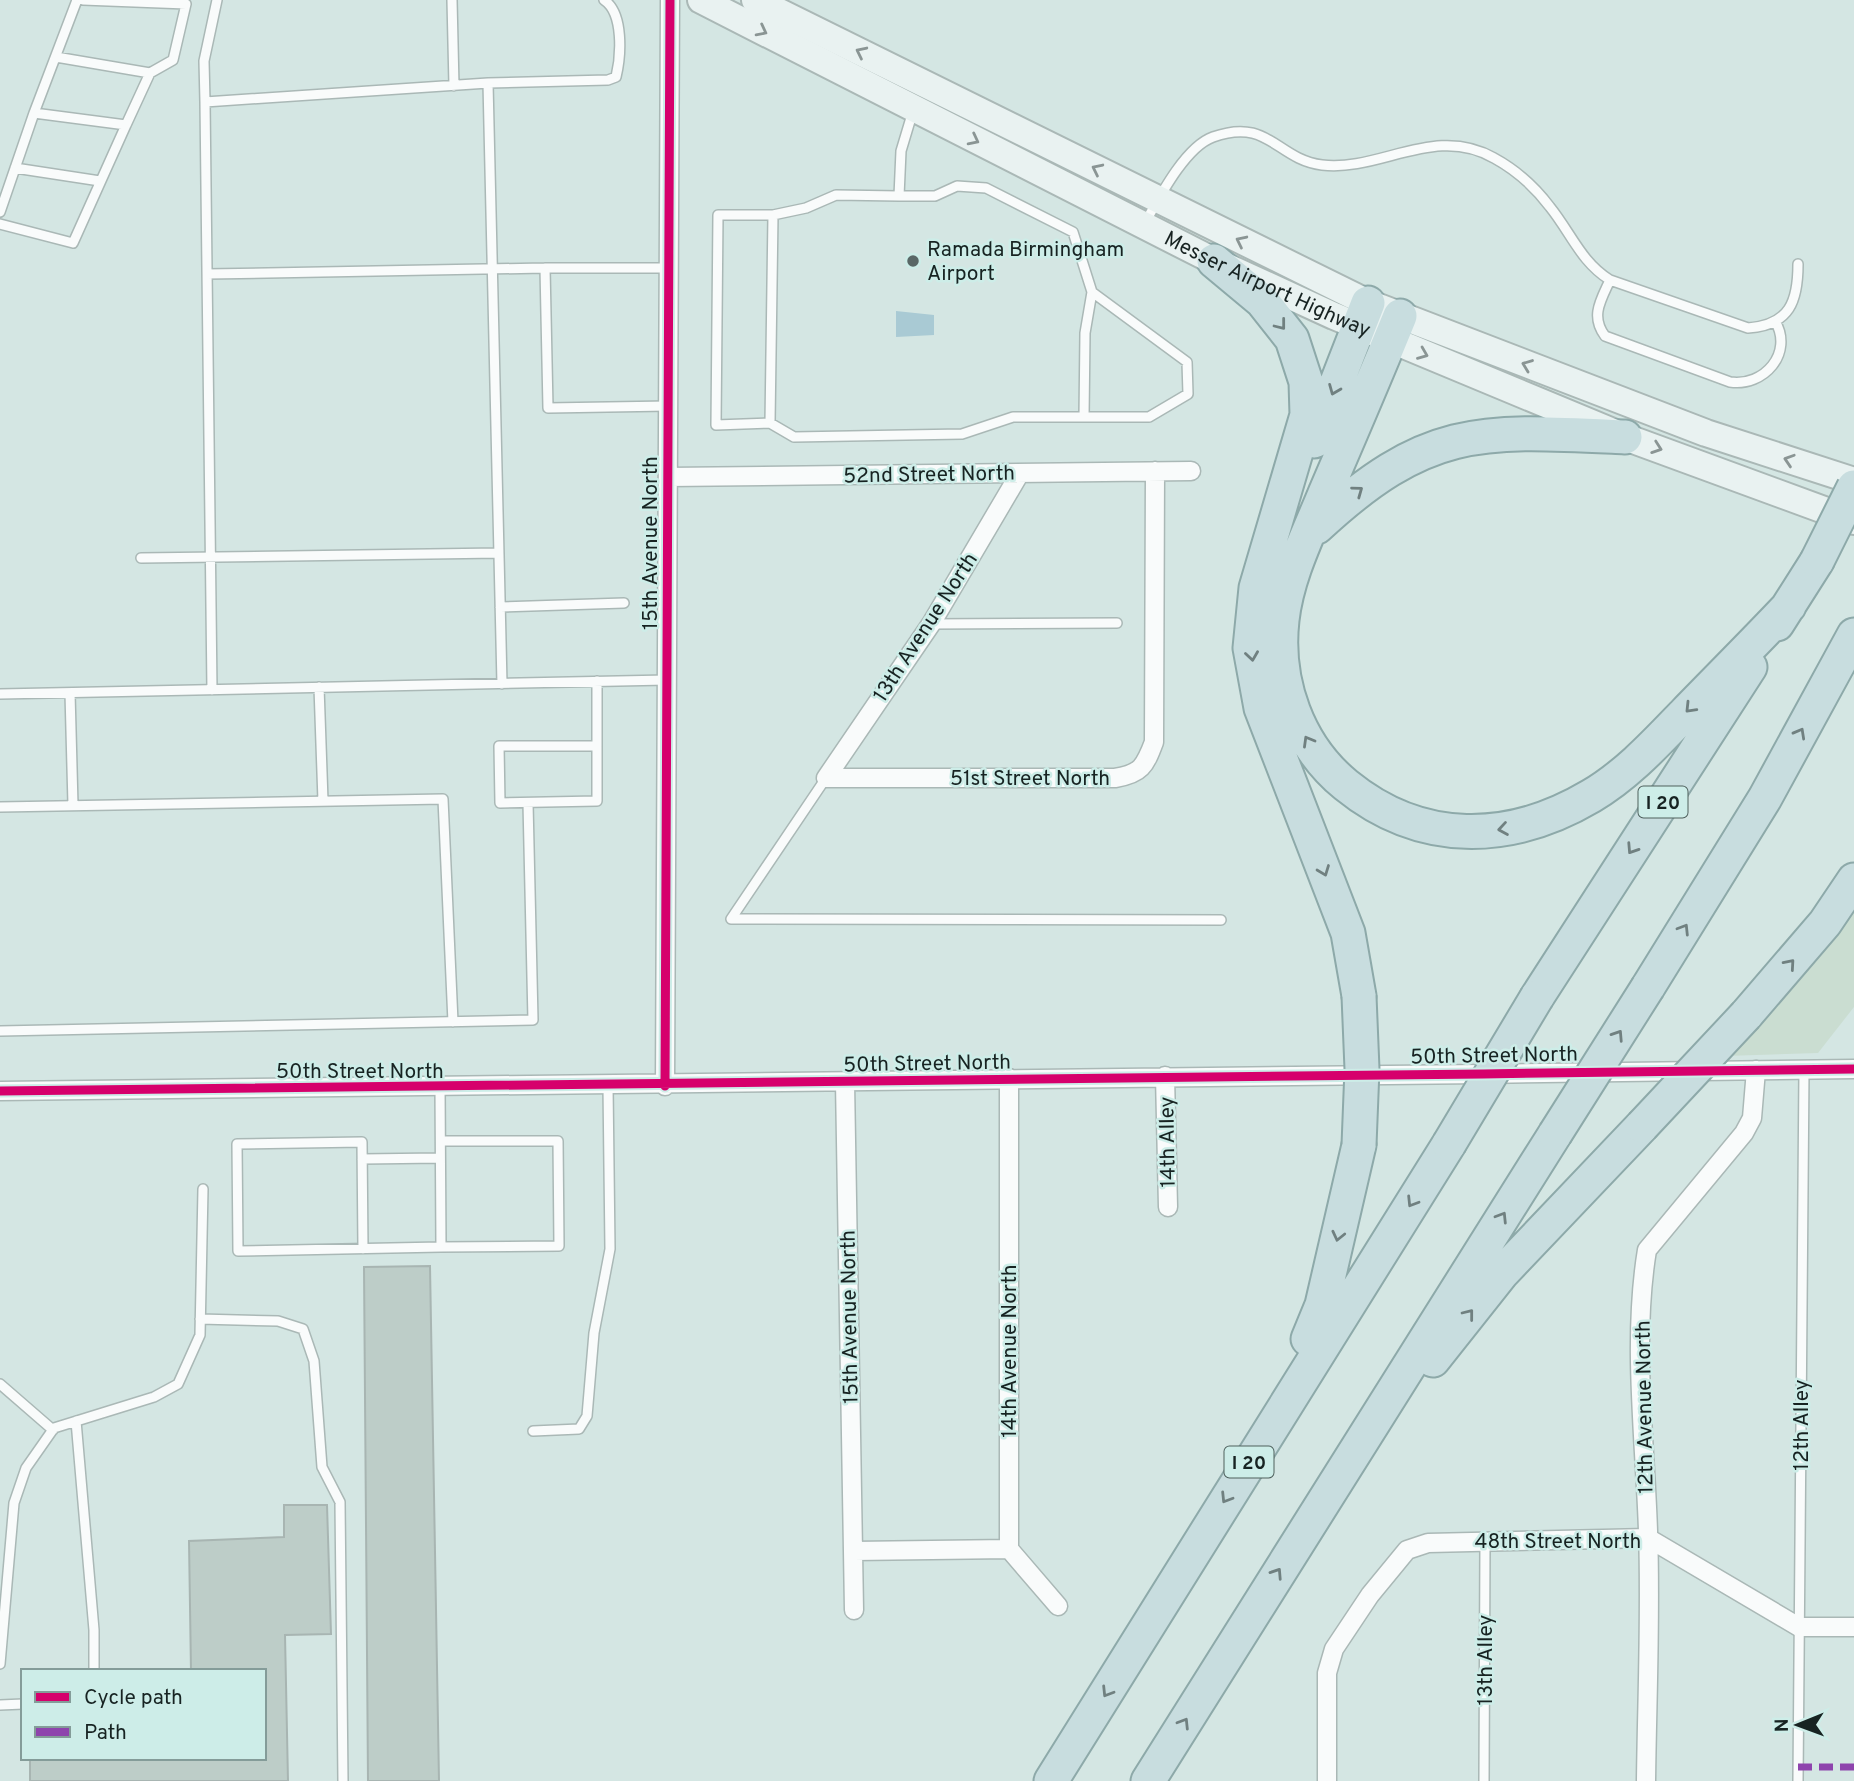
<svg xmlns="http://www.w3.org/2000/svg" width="1854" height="1781" font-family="Overpass,sans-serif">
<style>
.green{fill:#caddd1}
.water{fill:#a9cad4}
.building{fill:#bdcdc8;stroke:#a8b5b2;stroke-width:2}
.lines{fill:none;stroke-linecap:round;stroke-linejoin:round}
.lane-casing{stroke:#aab8b6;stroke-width:12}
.street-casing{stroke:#aab8b6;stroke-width:21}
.secondary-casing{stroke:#aab8b6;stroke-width:30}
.highway-casing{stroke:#8da9a9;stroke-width:37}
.lane{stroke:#f9fbfb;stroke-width:9}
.street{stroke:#f9fbfb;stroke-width:18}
.secondary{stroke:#e9f2f1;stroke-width:26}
.highway{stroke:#c8dddf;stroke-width:33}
.highway-bridge-casing{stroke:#8da9a9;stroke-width:37;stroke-linecap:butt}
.highway-bridge{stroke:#c8dddf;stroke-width:33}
.quiet{stroke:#8e44ad;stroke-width:7;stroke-dasharray:14 7;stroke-linecap:butt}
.cycleway-casing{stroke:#cdede8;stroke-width:13}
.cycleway{stroke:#d6006c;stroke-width:9}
.oneway{stroke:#8a9594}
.oneway2{stroke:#708080}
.poi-dot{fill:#596766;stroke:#cdede8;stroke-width:2.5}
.labels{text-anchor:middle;stroke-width:5;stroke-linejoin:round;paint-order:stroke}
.shield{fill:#cdede8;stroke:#4e605d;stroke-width:2}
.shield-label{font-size:19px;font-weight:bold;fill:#172322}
.poi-label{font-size:21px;fill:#172322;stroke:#cdede8;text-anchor:start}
.street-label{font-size:21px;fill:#172322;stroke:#cdede8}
</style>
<rect width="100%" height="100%" fill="#d4e6e3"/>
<path class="green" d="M 1854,910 L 1854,1007 L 1818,1053 L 1725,1056 Z"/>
<path class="water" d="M 896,311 L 934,315 L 934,335 L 896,337 Z"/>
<path class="building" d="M 430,1266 L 439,1781 L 368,1781 L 364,1267 Z
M 284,1505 L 327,1505 L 331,1634 L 285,1635 L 288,1781 L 30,1781 L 30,1758 L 264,1758 L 264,1671 L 191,1671 L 189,1541 L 284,1537 Z"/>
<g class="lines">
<defs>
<path id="lane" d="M 77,0 L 34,113 L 126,125 L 150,73 L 173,60 L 186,4 L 83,0
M 452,0 L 454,86
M 56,57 L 150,73
M 488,83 L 608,80 L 616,77 C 621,56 624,13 604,0
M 205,102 L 204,61 L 217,0
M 15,168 L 100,181
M 899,196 L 935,196 L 957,186 L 986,188 L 1073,232 L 1092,292 L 1187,362 L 1188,394 L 1149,417 L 1013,417 L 962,434 L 794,437 L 770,423 L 716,425 L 718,215 L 773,215 L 806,208 L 836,195 L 899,196 L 901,151 L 913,111
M 0,212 L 34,113
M 1145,223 C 1159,198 1185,147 1213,137 C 1269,117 1276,159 1322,165 C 1380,172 1435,124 1494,158 C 1516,170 1535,187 1550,207 C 1571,233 1581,262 1610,280 L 1748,328 C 1790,325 1798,301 1798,264
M 0,224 L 73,243 L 126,125
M 207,274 L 545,268
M 1610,280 C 1601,300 1590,316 1605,336 L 1730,382 C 1764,387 1794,353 1775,321
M 668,406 L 548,408 L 545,268 L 669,268
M 1084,417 L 1085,333 L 1092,292
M 770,423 L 773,215
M 141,558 L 499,553
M 500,607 L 624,603
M 931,624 L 1117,623
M 597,681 L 597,801 L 500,803 L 499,746 L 597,746
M 319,687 L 323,801
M 212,690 L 205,102 L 488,83 L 502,684
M 70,693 L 73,805
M 0,694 L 667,680
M 826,778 L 731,919 L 1221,920
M 0,807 L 443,799 L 453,1022
M 0,1031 L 533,1020 L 528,803
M 441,1141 L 558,1141 L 559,1246 L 441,1247
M 362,1159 L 440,1158
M 363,1249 L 362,1142 L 237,1144 L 238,1251 L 441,1247 L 440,1087
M 200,1319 L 278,1321 L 303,1329 L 314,1361 L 322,1467 L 340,1502 L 343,1781
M 0,1384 L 53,1430
M 76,1421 L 94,1630 L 94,1671
M 533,1431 L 579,1429 L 587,1416 L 594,1333 L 610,1249 L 608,1086
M 0,1664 L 14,1503 L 26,1468 L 54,1428 L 154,1397 L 178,1384 L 200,1335 L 203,1189
M 0,1705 L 23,1704
M 1484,1781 L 1485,1541
M 1798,1781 L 1804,1070"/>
<path id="street" d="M 668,477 L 1191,471
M 826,778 L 1115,778 C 1141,774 1145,766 1154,742 L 1155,471
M 826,778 L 931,624 L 1020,473
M 1165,1076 L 1168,1207
M 1009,1078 L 1009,1549 L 1058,1606
M 845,1082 L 854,1610
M 665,1086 L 670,0
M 0,1091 C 618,1086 1236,1077 1854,1069
M 854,1551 L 1009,1549
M 1327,1781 L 1327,1673 L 1334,1649 L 1370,1595 L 1407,1550 L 1428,1543 L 1648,1538 L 1799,1627 L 1854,1627
M 1646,1781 C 1647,1698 1651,1614 1648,1531 C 1645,1439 1632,1341 1647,1250 L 1744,1133 L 1752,1118 L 1756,1070"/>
<g id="secondary">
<path id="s1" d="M 701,0 L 1214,261 L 1334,316 L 1625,437 L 1854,521"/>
<path d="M 755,0 L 1368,303 L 1706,433 L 1854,481"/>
</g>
<path id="highway" d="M 1214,261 L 1262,301 L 1292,339 L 1306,382 L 1307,415 L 1256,588 L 1250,648 L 1261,708 L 1348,933 L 1359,996
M 1400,316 C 1376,375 1351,433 1326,491 C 1309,533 1287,575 1282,620 C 1275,682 1298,746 1346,785 C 1421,846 1510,844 1591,796 C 1627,775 1657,742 1686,712 C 1720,677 1755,642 1789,606
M 1314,441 L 1368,303
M 1317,527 C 1428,424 1482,430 1625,437
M 1777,624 L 1817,561
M 1648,987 L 1765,798 L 1854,635
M 1537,997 L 1750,667
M 1746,1015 L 1825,923 L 1854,880
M 1308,1339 L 1322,1305 L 1359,1145
M 1433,1360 L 1502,1273 L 1642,1126
M 1051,1781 L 1449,1144
M 1148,1781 L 1555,1134"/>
</defs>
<use href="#lane" class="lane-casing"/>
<use href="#street" class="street-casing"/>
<use href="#secondary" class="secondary-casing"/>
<use href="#highway" class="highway-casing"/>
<use href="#lane" class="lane"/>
<use href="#street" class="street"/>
<use href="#secondary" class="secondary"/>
<use href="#highway" class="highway"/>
<defs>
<path id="highway-bridge" d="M 1817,561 L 1854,487
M 1642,1126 L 1746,1015
M 1555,1134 L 1648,987
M 1449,1144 L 1537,997
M 1359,1145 L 1362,1069 L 1359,996"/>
</defs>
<use href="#highway-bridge" class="highway-bridge-casing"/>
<use href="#highway-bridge" class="highway-bridge"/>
<path class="quiet" d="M 1798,1767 L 1854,1767"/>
<defs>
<path id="cycleway" d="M 665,1086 L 670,0
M 0,1091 C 618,1086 1236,1077 1854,1069"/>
</defs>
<use href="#cycleway" class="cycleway-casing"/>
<use href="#cycleway" class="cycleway"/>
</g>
<defs><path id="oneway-chevron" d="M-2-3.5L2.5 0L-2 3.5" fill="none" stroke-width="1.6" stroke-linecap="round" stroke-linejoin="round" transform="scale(1.75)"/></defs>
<g class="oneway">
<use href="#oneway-chevron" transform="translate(762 31) rotate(27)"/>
<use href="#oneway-chevron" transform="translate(861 52) rotate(-154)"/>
<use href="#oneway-chevron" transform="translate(974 140) rotate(27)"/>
<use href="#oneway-chevron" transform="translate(1097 169) rotate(-154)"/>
<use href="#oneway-chevron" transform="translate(1241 241) rotate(-154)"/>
<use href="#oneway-chevron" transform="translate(1423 354) rotate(22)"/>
<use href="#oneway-chevron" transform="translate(1527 365) rotate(-159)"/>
<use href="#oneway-chevron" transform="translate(1657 448) rotate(19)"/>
<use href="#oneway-chevron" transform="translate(1789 460) rotate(-162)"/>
</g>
<g class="oneway2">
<use href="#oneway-chevron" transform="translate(1281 325) rotate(52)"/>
<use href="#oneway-chevron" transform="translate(1334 390) rotate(112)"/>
<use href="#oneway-chevron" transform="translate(1358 491) rotate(-36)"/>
<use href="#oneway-chevron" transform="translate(1252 656) rotate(82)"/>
<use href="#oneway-chevron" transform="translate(1690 708) rotate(134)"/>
<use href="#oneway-chevron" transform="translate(1800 733) rotate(-61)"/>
<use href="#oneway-chevron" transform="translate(1308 741) rotate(-120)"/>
<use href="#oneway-chevron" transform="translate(1503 829) rotate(171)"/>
<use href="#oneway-chevron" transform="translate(1632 849) rotate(123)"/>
<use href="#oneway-chevron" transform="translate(1324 871) rotate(69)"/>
<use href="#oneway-chevron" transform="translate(1684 929) rotate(-58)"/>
<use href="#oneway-chevron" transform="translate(1790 964) rotate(-49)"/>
<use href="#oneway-chevron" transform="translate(1618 1035) rotate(-57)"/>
<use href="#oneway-chevron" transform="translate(1412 1202) rotate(122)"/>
<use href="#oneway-chevron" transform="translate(1502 1217) rotate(-58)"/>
<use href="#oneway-chevron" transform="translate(1338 1236) rotate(103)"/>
<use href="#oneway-chevron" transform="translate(1469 1314) rotate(-52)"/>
<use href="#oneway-chevron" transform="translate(1226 1498) rotate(122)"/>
<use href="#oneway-chevron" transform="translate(1277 1573) rotate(-57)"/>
<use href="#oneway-chevron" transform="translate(1107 1692) rotate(122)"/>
<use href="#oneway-chevron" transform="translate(1184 1723) rotate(-58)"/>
</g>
<circle class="poi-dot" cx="913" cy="261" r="7"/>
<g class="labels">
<g class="shield">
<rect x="1638.5" y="786.5" width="49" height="31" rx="5"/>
<rect x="1224.5" y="1446.5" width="49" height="31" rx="5"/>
</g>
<g class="shield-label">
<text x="1663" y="809">I 20</text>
<text x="1249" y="1469">I 20</text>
</g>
<g class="poi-label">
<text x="927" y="256">Ramada Birmingham<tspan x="927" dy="24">Airport</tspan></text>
</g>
<g class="street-label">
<text dy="7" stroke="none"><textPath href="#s1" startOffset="634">Messer Airport Highway</textPath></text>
<text transform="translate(929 474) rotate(-1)" y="7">52nd Street North</text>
<text transform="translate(650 543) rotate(-90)" y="7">15th Avenue North</text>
<text transform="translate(925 627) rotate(-57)" y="7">13th Avenue North</text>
<text x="1030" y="785">51st Street North</text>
<text transform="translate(1494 1055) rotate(-1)" y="7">50th Street North</text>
<text transform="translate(927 1063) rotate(-1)" y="7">50th Street North</text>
<text x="360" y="1078">50th Street North</text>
<text transform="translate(1167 1142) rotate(-91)" y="7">14th Alley</text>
<text transform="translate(849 1317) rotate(-91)" y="7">15th Avenue North</text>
<text transform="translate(1009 1351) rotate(-90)" y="7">14th Avenue North</text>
<text transform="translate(1644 1407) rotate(-91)" y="7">12th Avenue North</text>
<text transform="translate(1801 1425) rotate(-90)" y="7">12th Alley</text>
<text x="1558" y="1548">48th Street North</text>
<text transform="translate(1485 1660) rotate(-90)" y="7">13th Alley</text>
</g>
</g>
<rect x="21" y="1669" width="245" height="91" fill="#cdede8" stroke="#849c99" stroke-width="2"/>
<rect x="35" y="1692" width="35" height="10" fill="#d6006c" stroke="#849c99" stroke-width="2"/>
<text x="84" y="1704" font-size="21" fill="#172322">Cycle path</text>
<rect x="35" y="1727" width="35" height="10" fill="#8e44ad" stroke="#849c99" stroke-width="2"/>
<text x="84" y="1739" font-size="21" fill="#172322">Path</text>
<g transform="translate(1798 1725) rotate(269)" stroke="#cdede8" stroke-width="5" paint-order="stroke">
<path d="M0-5L12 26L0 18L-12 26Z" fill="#172322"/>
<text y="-10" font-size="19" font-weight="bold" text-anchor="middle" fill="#172322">N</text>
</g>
</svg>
